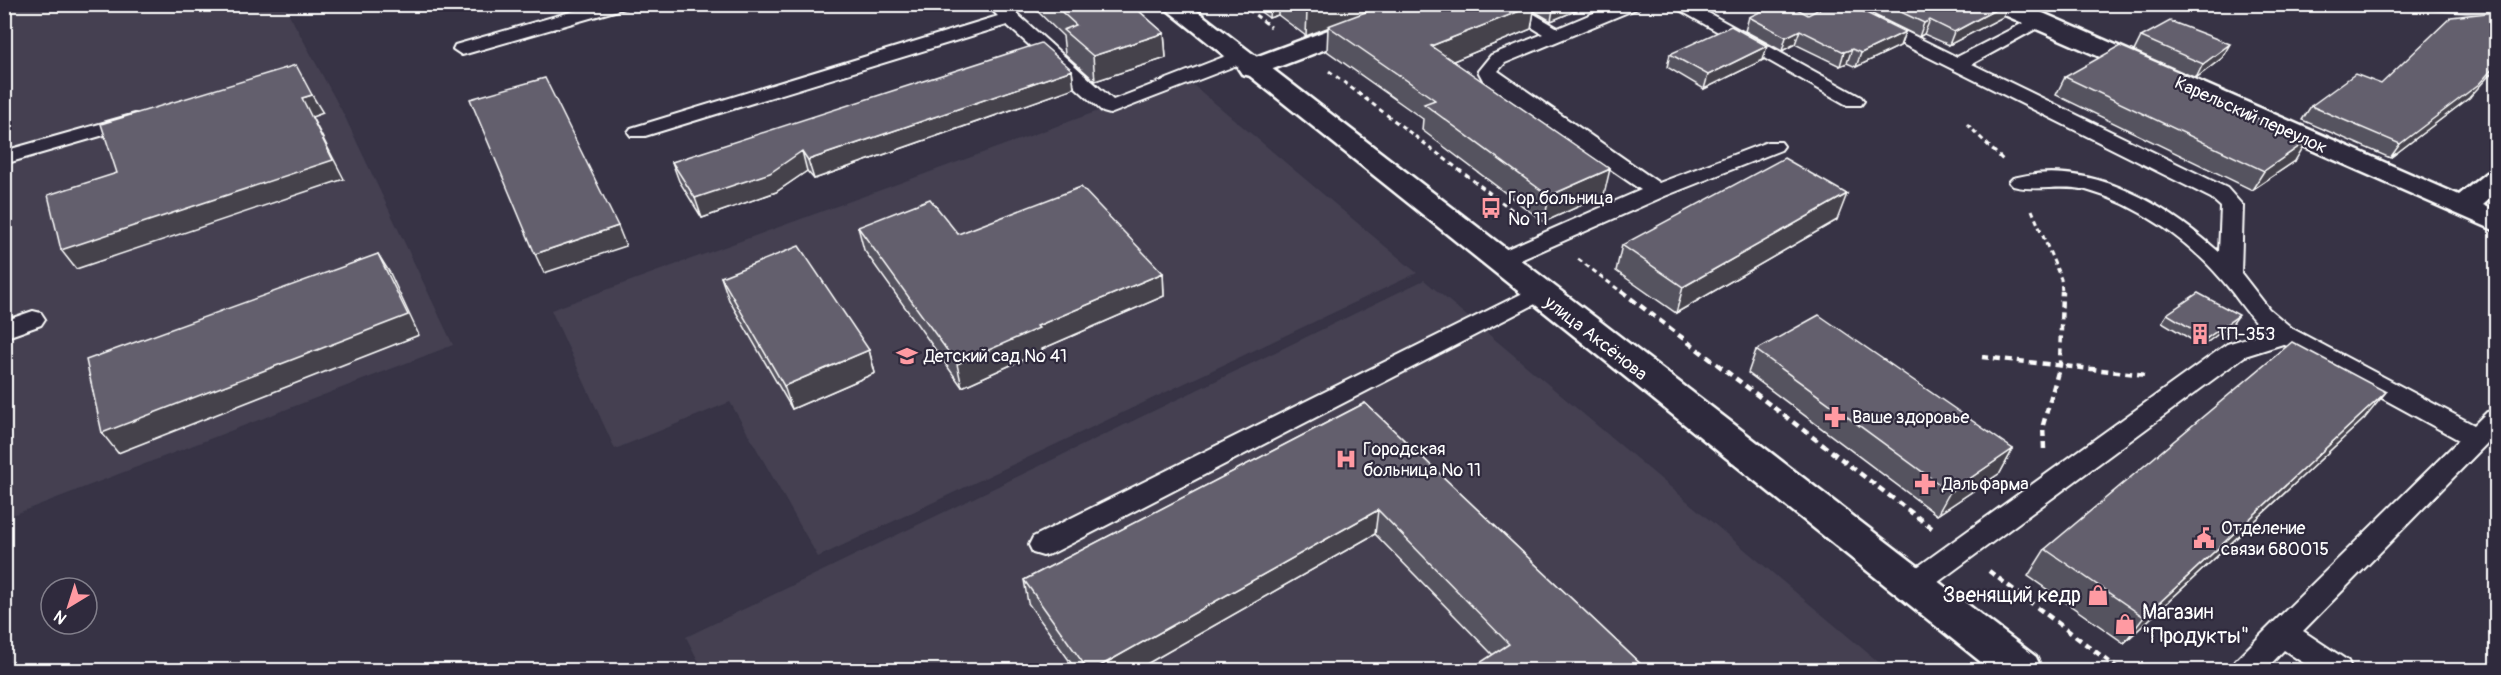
<svg xmlns="http://www.w3.org/2000/svg" width="2501" height="675" font-family="Pangolin,sans-serif">
<style>
.built{fill:#444051}
.green{fill:#514c5c;stroke:#a8a6ae;stroke-width:1.5}
.lines{fill:none;stroke-linecap:round;stroke-linejoin:round}
.lane-casing{stroke:#fff;stroke-width:4}
.street-casing{stroke:#fff;stroke-width:5}
.secondary-casing{stroke:#fff;stroke-width:5}
.path-far1{stroke:#fff;stroke-width:3;stroke-dasharray:5 4;stroke-linecap:butt}
.path{stroke:#fff;stroke-width:4.5;stroke-dasharray:7 5;stroke-linecap:butt}
.lane{fill:#2f2a3d;fill-rule:evenodd}
.street{fill:#2f2a3d;fill-rule:evenodd}
.secondary{fill:#2f2a3d;fill-rule:evenodd}
.wall{fill:#55525e;stroke:#fff;stroke-width:1.5}
.shaded-wall{fill:#45424c;stroke:#fff;stroke-width:1.5}
.building{fill:#635f6d;stroke:#fff;stroke-width:1.5}
.labels{text-anchor:middle;stroke-width:4.5;stroke-linejoin:round;paint-order:stroke}
.street-label{font-size:18px;fill:#fff;stroke:#2f2a3d}
.poi-label{font-size:18px;fill:#fff;stroke:#2f2a3d;text-anchor:start}
.near-poi-label{font-size:21px;fill:#fff;stroke:#2f2a3d;text-anchor:end}
</style>
<rect width="100%" height="100%" fill="#373345"/>
<filter id="ink" filterUnits="userSpaceOnUse"><feTurbulence type="fractalNoise" baseFrequency=".0167" numOctaves="2"/><feDisplacementMap in="SourceGraphic" scale="12" xChannelSelector="R" yChannelSelector="G"/><feConvolveMatrix kernelMatrix="1 2 1 2 8 2 1 2 1" color-interpolation-filters="sRGB"/></filter>
<g filter="url(#ink)">
<path class="built" d="M 5,5 L 284,5 L 344,115 L 453,345 L 5,518 Z
M 1186,79 L 1417,273 L 818,557 L 730,402 L 615,449 L 551,310 Z
M 1424,280 L 1888,670 L 703,670 L 686,637 Z"/>
<path class="green" d="M 2374,5 L 2496,5 L 2496,16 Z"/>
<g class="lines">
<defs>
<path id="lane" d="M 598,4 L 628,4 L 625,8 L 469,53 L 462,55 L 453,49 L 455,45 Z
M 986,4 L 1006,4 L 1113,100 L 1231,54 L 1238,52 L 1247,58 L 1245,62 L 1110,114 L 1103,112 L 1007,25 L 645,136 L 631,136 L 628,132 L 631,128 L 998,16 Z
M 1494,4 L 1517,4 L 1558,28 L 1615,4 L 1641,4 L 1638,8 L 1505,63 L 1498,71 L 1659,183 L 1767,142 L 1781,142 L 1784,146 L 1781,150 L 1665,196 L 1507,266 L 1499,268 L 1491,266 L 1488,261 L 1491,256 L 1641,190 L 1484,82 L 1478,71 L 1491,55 L 1543,34 Z
M 1669,4 L 1692,4 L 1861,97 L 1864,101 L 1861,105 L 1847,105 Z
M 2037,16 L 2046,21 L 2043,25 L 1972,64 L 2227,188 L 2243,206 L 2241,273 L 2269,309 L 2293,329 L 2474,425 L 2487,412 L 2496,410 L 2496,434 L 2303,631 L 2348,661 L 2352,670 L 2314,670 L 2284,650 L 2265,670 L 2231,670 L 2235,661 L 2272,624 L 2459,440 L 2283,344 L 2245,356 L 1922,594 L 1912,598 L 1902,594 L 1898,586 L 1902,578 L 2227,344 L 2266,332 C 2248,317 2238,298 2222,280 C 2188,240 2137,204 2086,190 C 2062,184 2036,192 2013,186 L 2009,182 L 2013,178 C 2089,158 2164,203 2219,252 L 2221,207 L 2211,198 L 1868,27 L 1865,23 L 1874,18 L 1880,19 L 1957,57 Z
M 135,114 L 142,116 L 145,120 L 142,124 L 4,164 L 4,151 Z
M 1539,285 L 1547,288 L 1551,293 L 1547,298 L 1053,553 L 1043,556 L 1033,553 L 1029,545 L 1033,537 Z
M 33,311 L 41,313 L 45,319 L 41,325 L 4,338 L 4,321 Z"/>
<path id="street" d="M 1398,4 L 1434,4 L 1431,9 L 1260,74 L 1251,76 L 1242,74 L 1238,68 L 1242,62 Z
M 1988,4 L 2022,4 L 2459,195 L 2486,173 L 2496,170 L 2496,193 L 2483,205 L 2496,211 L 2496,231 L 1991,9 Z"/>
<path id="secondary" d="M 1160,4 L 1188,4 L 2036,657 L 2042,670 L 1991,670 Z"/>
</defs>
<use href="#lane" class="lane-casing"/>
<use href="#street" class="street-casing"/>
<use href="#secondary" class="secondary-casing"/>
<path class="path-far1" d="M 1241,4 L 1271,27
M 1329,71 L 1524,219
M 1967,124 L 2003,160
M 2032,210 L 2061,279 L 2062,293
M 1578,259 L 1623,293"/>
<path class="path" d="M 1621,291 L 1933,529
M 1982,357 L 2146,375
M 2044,449 L 2043,425 L 2060,365 L 2062,291
M 1989,571 L 2120,670"/>
<use href="#lane" class="lane"/>
<use href="#street" class="street"/>
<use href="#secondary" class="secondary"/>
</g>
<path class="wall" d="M 1030,4 L 1131,4 L 1164,33 L 1166,58 L 1095,81 L 1065,54 L 1063,36 Z
M 1250,4 L 1592,4 L 1551,21 L 1534,11 L 1531,29 L 1453,61 L 1604,195 L 1544,222 L 1422,130 L 1423,119 L 1327,51 L 1328,28 L 1306,36 L 1278,15 L 1269,18 Z
M 1852,4 L 2008,4 L 2003,17 L 1949,45 L 1924,34 L 1919,37 Z
M 1808,15 L 1905,32 L 1900,46 L 1856,67 L 1847,63 L 1840,66 L 1795,44 L 1782,51 L 1745,31 L 1749,17 Z
M 2141,37 L 2222,58 L 2196,78 L 2134,51 Z
M 1670,54 L 1763,60 L 1704,89 L 1667,67 Z
M 1072,70 L 1074,88 L 814,179 L 807,171 L 776,192 L 702,218 L 679,181 L 672,162 Z
M 2065,77 L 2180,84 L 2295,161 L 2252,190 L 2056,95 Z
M 2469,98 L 2390,158 L 2302,120 L 2311,106 Z
M 1837,220 L 1676,313 L 1616,271 L 1622,245 Z
M 858,227 L 958,234 L 1163,273 L 1164,296 L 1042,349 L 1042,351 L 962,387 L 864,250 Z
M 721,277 L 869,350 L 875,373 L 792,409 L 729,300 Z
M 2167,314 L 2233,323 L 2202,346 L 2162,322 Z
M 1756,350 L 2013,449 L 2000,473 L 1937,515 L 1748,373 Z
M 1365,403 L 1647,670 L 1493,655 L 1375,534 L 1136,670 L 1076,670 L 1028,603 L 1024,580 Z
M 2365,418 L 2124,643 L 2028,576 L 2045,549 Z"/>
<path class="shaded-wall" d="M 1270,4 L 1278,4 L 1278,15 L 1269,18 Z
M 1326,4 L 1390,4 L 1306,36 L 1307,11 Z
M 1554,4 L 1592,4 L 1551,21 Z
M 2006,4 L 2008,4 L 2003,17 L 1949,45 L 1954,32 Z
M 1535,5 L 1531,29 L 1429,71 L 1431,46 Z
M 1930,20 L 1924,34 L 1919,37 L 1924,23 Z
M 1800,30 L 1795,44 L 1782,51 L 1786,37 Z
M 1905,32 L 1900,46 L 1856,67 L 1861,53 Z
M 1164,33 L 1166,58 L 1095,81 L 1093,56 Z
M 2230,44 L 2222,58 L 2196,78 L 2203,64 Z
M 1767,46 L 1763,60 L 1704,89 L 1708,75 Z
M 1852,49 L 1847,63 L 1840,66 L 1844,52 Z
M 2496,65 L 2496,68 L 2469,98 L 2390,158 L 2400,144 Z
M 1072,70 L 1074,88 L 814,179 L 808,160 Z
M 2185,74 L 2175,93 L 2175,81 Z
M 312,95 L 323,113 L 312,117 L 344,179 L 76,269 L 61,250 L 302,98 Z
M 2307,141 L 2295,161 L 2252,190 L 2264,171 Z
M 802,151 L 807,171 L 776,192 L 702,218 L 695,198 Z
M 1610,169 L 1604,195 L 1544,222 L 1549,196 Z
M 1847,194 L 1837,220 L 1676,313 L 1683,287 Z
M 618,226 L 626,246 L 544,273 L 535,254 Z
M 378,254 L 390,273 L 419,335 L 118,453 L 102,433 Z
M 1163,273 L 1164,296 L 1042,349 L 1042,351 L 962,387 L 957,364 L 1037,326 Z
M 2239,315 L 2233,323 L 2202,346 L 2207,338 Z
M 869,350 L 875,373 L 792,409 L 784,386 Z
M 2386,392 L 2365,418 L 2124,643 L 2144,617 Z
M 2013,449 L 2000,473 L 1937,515 L 1950,492 Z
M 1378,510 L 1375,534 L 1136,670 L 1093,670 Z"/>
<path class="building" d="M 1053,4 L 1131,4 L 1164,33 L 1093,56 L 1063,30 L 1076,25 Z
M 1297,4 L 1326,4 L 1307,11 Z
M 1387,4 L 1535,5 L 1431,46 L 1610,169 L 1549,196 L 1424,104 L 1435,100 L 1328,26 Z
M 1777,4 L 1788,4 L 1808,15 L 1829,4 L 1848,4 L 1905,32 L 1861,53 L 1852,49 L 1844,52 L 1800,30 L 1786,37 L 1749,17 Z
M 1884,4 L 2006,4 L 1954,32 L 1930,20 L 1924,23 Z
M 2496,12 L 2496,65 L 2479,84 L 2400,144 L 2311,106 L 2355,74 L 2381,84 L 2451,17 Z
M 2170,21 L 2230,44 L 2203,64 L 2141,37 Z
M 1731,26 L 1767,46 L 1708,75 L 1670,54 Z
M 1041,43 L 1072,70 L 808,160 L 802,151 L 770,173 L 695,198 L 672,162 Z
M 2120,46 L 2185,74 L 2175,81 L 2307,141 L 2264,171 L 2065,77 Z
M 296,65 L 312,95 L 302,98 L 333,160 L 61,250 L 48,195 L 117,173 L 101,124 Z
M 545,78 L 618,226 L 535,254 L 470,99 Z
M 1784,158 L 1847,194 L 1683,287 L 1622,245 Z
M 1081,187 L 1163,273 L 1037,326 L 1039,328 L 957,364 L 858,227 L 930,199 L 958,234 Z
M 799,246 L 869,350 L 784,386 L 721,277 Z
M 378,254 L 408,315 L 102,433 L 86,360 Z
M 2198,293 L 2239,315 L 2207,338 L 2167,314 Z
M 1819,315 L 2013,449 L 1950,492 L 1756,350 Z
M 2292,342 L 2386,392 L 2144,617 L 2045,549 Z
M 1365,403 L 1647,670 L 1469,670 L 1509,644 L 1378,510 L 1093,670 L 1088,670 L 1024,580 Z"/>
</g>
<defs>
<symbol id="bus-bare" viewBox="-9 -9 18 18"><path d="M-5-6H5V4H4V6H2V4H-2V6H-4V4H-5ZM-3.5-4V0h7V-4ZM-3.5 1.2v1.5H-2V1.2ZM2 1.2v1.5H3.5V1.2Z" fill="#ff9aa2" stroke="#2f2a3d" stroke-width="2.5" paint-order="stroke"/></symbol>
<symbol id="building-bare" viewBox="-9 -9 18 18"><path d="M-4-6H4V6H1V3H-1V6H-4ZM-2.5-4.3h1.7v1.8h-1.7ZM.8-4.3h1.7v1.8H.8ZM-2.5-1h1.7V.8h-1.7ZM.8-1h1.7V.8H.8Z" fill="#ff9aa2" stroke="#2f2a3d" stroke-width="2.5" paint-order="stroke"/></symbol>
<symbol id="school-bare" viewBox="-9 -9 18 18"><path d="M0-5L7-2L0 1L-7-2ZM-4 1L0 2.5L4 1V4Q0 6-4 4Z" fill="#ff9aa2" stroke="#2f2a3d" stroke-width="2.5" paint-order="stroke"/></symbol>
<symbol id="pharmacy-bare" viewBox="-9 -9 18 18"><path d="M-2-6h4v4h4v4h-4v4h-4v-4h-4v-4h4Z" fill="#ff9aa2" stroke="#2f2a3d" stroke-width="2.5" paint-order="stroke"/></symbol>
<symbol id="hospital-bare" viewBox="-9 -9 18 18"><path d="M-5-5h3v3.5h4V-5h3V5h-3V1.5h-4V5h-3Z" fill="#ff9aa2" stroke="#2f2a3d" stroke-width="2.5" paint-order="stroke"/></symbol>
<symbol id="civic-bare" viewBox="-9 -9 18 18"><path d="M-.6-6.5H3V-4.5H.6V-3L4-1V1h2V6H-6V1h2V-1L-.6-3ZM-1.2 2.5V6h2.4V2.5Z" fill="#ff9aa2" stroke="#2f2a3d" stroke-width="2.5" paint-order="stroke"/></symbol>
<symbol id="shop-bare" viewBox="-9 -9 18 18"><path d="M-5-2.5h2.3a2.7 3.5 0 0 1 5.4 0H5L5.5 6h-11ZM-1.5-2.5h3a1.5 2.3 0 0 0-3 0Z" fill="#ff9aa2" stroke="#2f2a3d" stroke-width="2.5" paint-order="stroke"/></symbol>
</defs>
<g fill-rule="evenodd">
<use href="#bus-bare" x="1476" y="193" width="30" height="30"/>
<use href="#building-bare" x="2185" y="319" width="30" height="30"/>
<use href="#school-bare" x="892" y="341" width="30" height="30"/>
<use href="#pharmacy-bare" x="1820" y="402" width="30" height="30"/>
<use href="#hospital-bare" x="1331" y="444" width="30" height="30"/>
<use href="#pharmacy-bare" x="1910" y="469" width="30" height="30"/>
<use href="#civic-bare" x="2189" y="523" width="30" height="30"/>
<use href="#shop-bare" x="2083" y="580" width="30" height="30"/>
<use href="#shop-bare" x="2110" y="609" width="30" height="30"/>
</g>
<g class="labels">
<g class="street-label">
<text transform="translate(2251 115) rotate(24)" y="6">Карельский переулок</text>
<text transform="translate(1596 338) rotate(38)" y="6">улица Аксёнова</text>
</g>
<g class="poi-label">
<text x="1508" y="204">Гор.больница<tspan x="1508" dy="21">№ 11</tspan></text>
<text x="2217" y="340">ТП-353</text>
<text x="924" y="362">Детский сад № 41</text>
<text x="1852" y="423">Ваше здоровье</text>
<text x="1363" y="455">Городская<tspan x="1363" dy="21">больница № 11</tspan></text>
<text x="1942" y="490">Дальфарма</text>
<text x="2221" y="534">Отделение<tspan x="2221" dy="21">связи 680015</tspan></text>
</g>
<g class="near-poi-label">
<text x="2081" y="602">Звенящий кедр</text>
<text x="2142" y="619" text-anchor="start">Магазин<tspan x="2142" dy="24">"Продукты"</tspan></text>
</g>
</g>
<rect width="2501" height="675" fill="none" stroke="#2f2a3d" stroke-width="24"/>
<rect x="12" y="12" width="2477" height="651" fill="none" stroke="#fff" stroke-width="2" filter="url(#ink)"/>
<g transform="translate(69 606) rotate(218)"><circle r="28" fill="#2f2a3d" stroke="#827f8b" stroke-width="1.5"/>
<path d="M0-4.5L10 22L0 15L-10 22Z" fill="#ff9aa2"/>
<text y="-9" font-size="16" font-weight="bold" text-anchor="middle" fill="#ffffff">N</text>
</g>
</svg>
